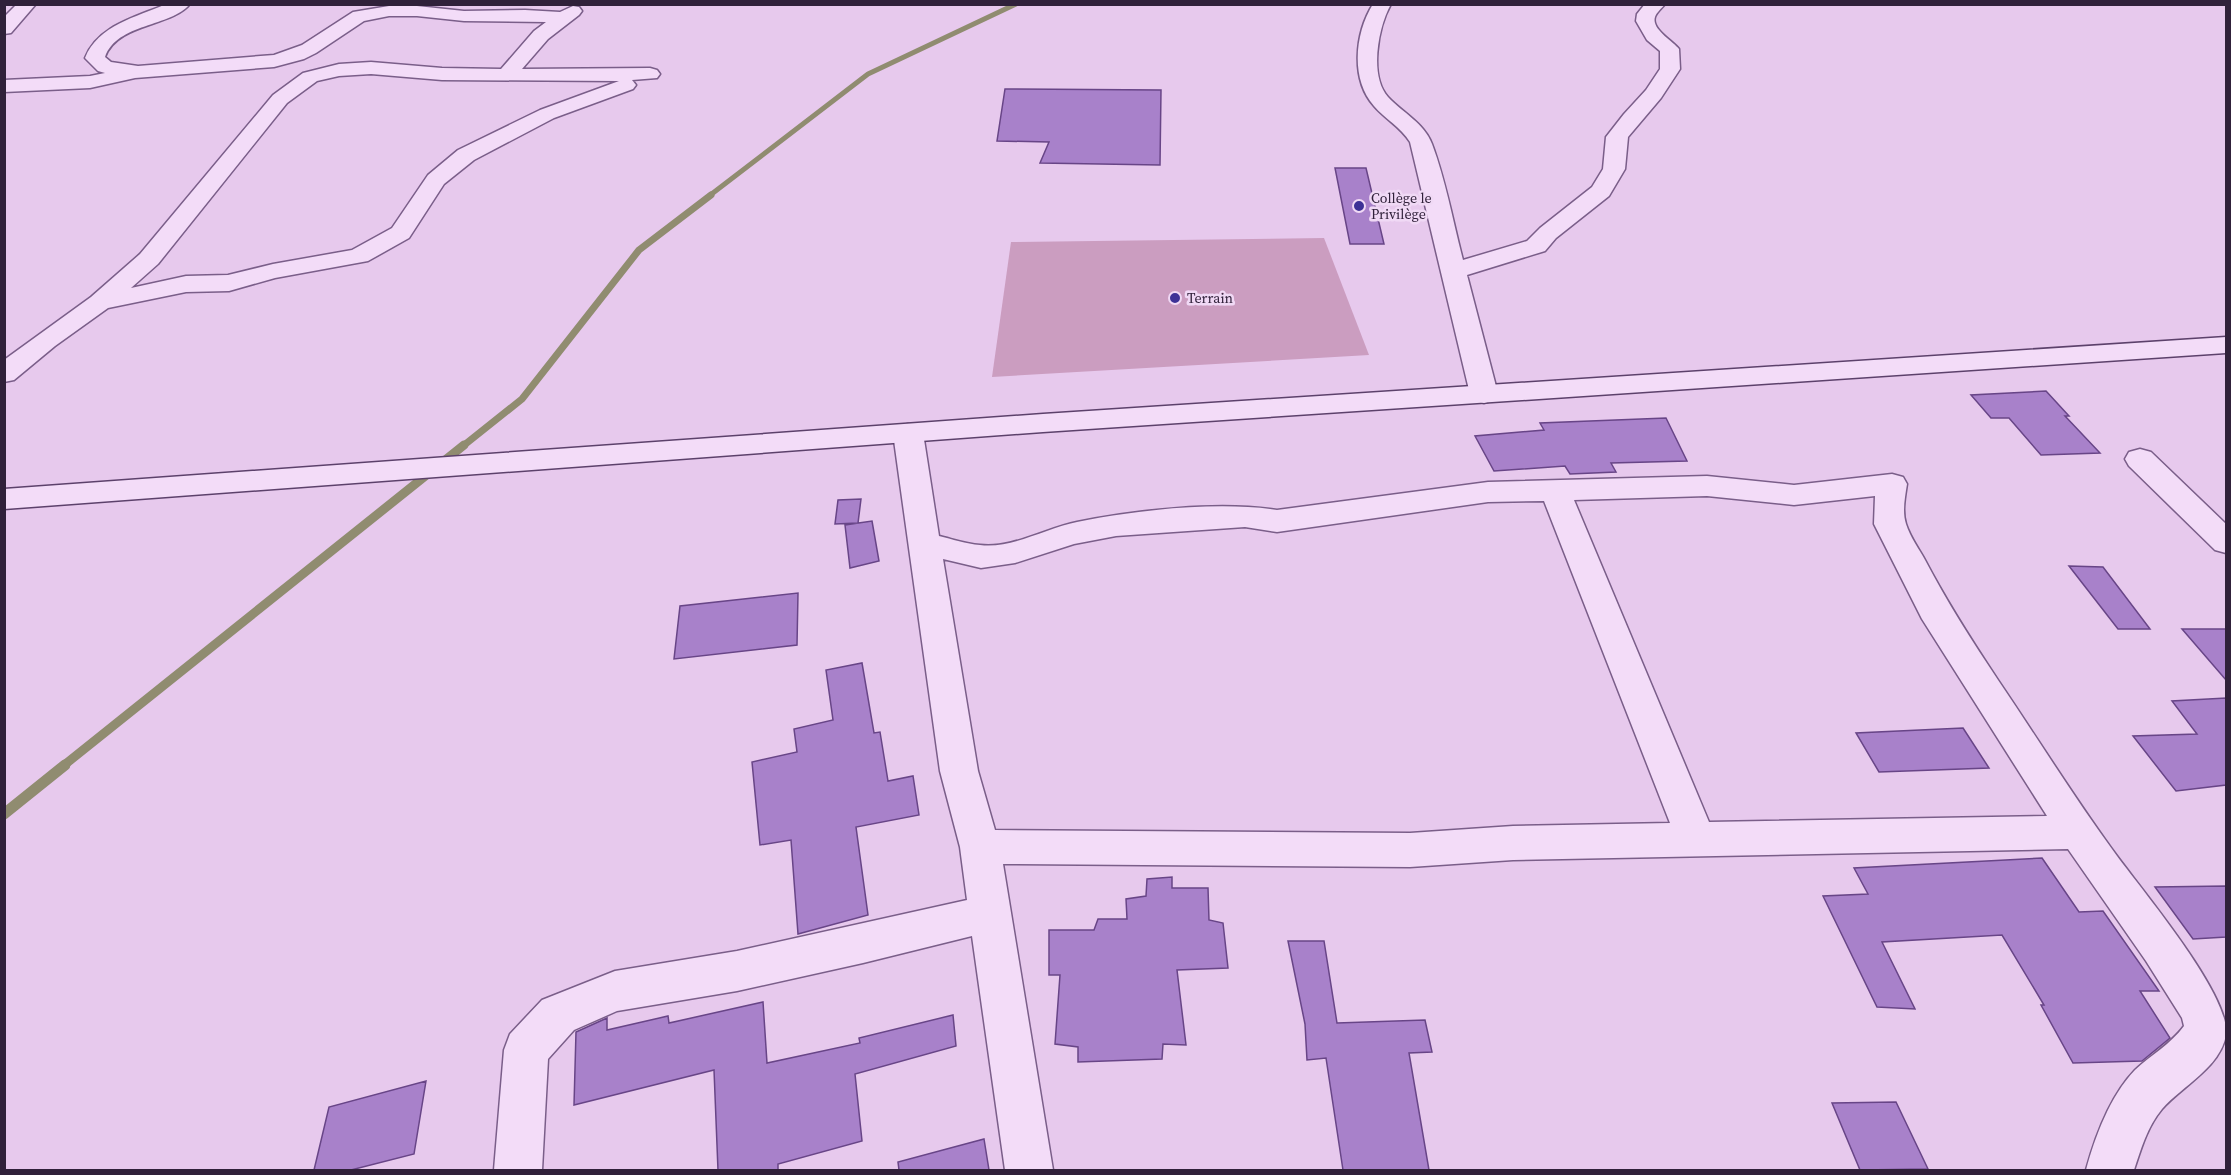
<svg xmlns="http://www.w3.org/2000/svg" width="2231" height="1175" font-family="'Source Serif 4',serif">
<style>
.green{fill:#cb9dc0}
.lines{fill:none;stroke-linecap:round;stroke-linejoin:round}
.stream-far3{stroke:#908c70;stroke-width:5}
.stream-far2{stroke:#908c70;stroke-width:7}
.stream-far1{stroke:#908c70;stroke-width:9}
.stream{stroke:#908c70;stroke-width:11}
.building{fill:#a881ca;stroke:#684587;stroke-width:1.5}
.street-casing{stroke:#7a5e89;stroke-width:3}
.secondary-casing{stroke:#5c416b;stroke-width:3}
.street{fill:#f3dcf8;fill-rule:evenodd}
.secondary{fill:#f3dcf8;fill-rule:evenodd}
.poi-dot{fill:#3d3196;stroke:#f0d9f5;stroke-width:2}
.labels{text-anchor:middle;stroke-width:5;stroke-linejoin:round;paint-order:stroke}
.far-poi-label{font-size:14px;fill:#30213a;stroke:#f0d9f5;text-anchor:start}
</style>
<rect width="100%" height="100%" fill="#e7c9ed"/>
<path class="green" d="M 1324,238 L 1369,355 L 992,377 L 1011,242 Z"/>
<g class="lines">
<path class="stream-far3" d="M 709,196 L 868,74 L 1016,4"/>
<path class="stream-far2" d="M 463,446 L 522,399 L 639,250 L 711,195"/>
<path class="stream-far1" d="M 63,766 L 464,445"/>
<path class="stream" d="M 4,814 L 65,765"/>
</g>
<path class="building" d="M 1005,89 L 1161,90 L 1160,165 L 1040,163 L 1049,142 L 997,141 Z
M 1335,168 L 1366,168 L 1384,244 L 1350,244 Z
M 2046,391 L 2069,416 L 2065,416 L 2100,453 L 2041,455 L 2009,418 L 1991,418 L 1971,395 Z
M 1666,418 L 1687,461 L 1611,463 L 1616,472 L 1570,474 L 1565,466 L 1494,471 L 1475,436 L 1544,430 L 1540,423 Z
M 861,499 L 858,523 L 835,524 L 838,500 Z
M 872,521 L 879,561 L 850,568 L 845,525 Z
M 2069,566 L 2103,567 L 2150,629 L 2118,629 Z
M 798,593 L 797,645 L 674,659 L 680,606 Z
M 2182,629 L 2226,629 L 2226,680 Z
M 862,663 L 874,733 L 880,732 L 888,781 L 913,776 L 919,815 L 856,827 L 868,915 L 798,934 L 791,840 L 760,845 L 752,762 L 797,752 L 794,729 L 833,720 L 826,670 Z
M 2226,698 L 2226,785 L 2176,791 L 2133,736 L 2197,734 L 2172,701 Z
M 1963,728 L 1989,768 L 1879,772 L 1856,733 Z
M 2042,858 L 2079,912 L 2103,911 L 2159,991 L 2140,991 L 2170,1038 L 2142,1061 L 2073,1063 L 2041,1005 L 2044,1005 L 2002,935 L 1882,942 L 1915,1009 L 1877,1007 L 1823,896 L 1868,894 L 1854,868 Z
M 1172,877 L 1172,888 L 1208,888 L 1209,920 L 1223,923 L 1228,968 L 1177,970 L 1186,1045 L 1163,1044 L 1162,1059 L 1078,1062 L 1078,1047 L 1055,1044 L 1060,975 L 1049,975 L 1049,930 L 1094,930 L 1098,919 L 1127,919 L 1126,899 L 1146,896 L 1147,879 Z
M 2226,886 L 2226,937 L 2193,939 L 2155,887 Z
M 1288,941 L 1324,941 L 1337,1023 L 1425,1020 L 1432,1052 L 1409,1053 L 1429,1170 L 1343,1170 L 1326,1058 L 1307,1060 L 1305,1024 Z
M 763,1002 L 767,1063 L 860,1043 L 859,1038 L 953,1015 L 956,1046 L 855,1074 L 862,1141 L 778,1164 L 778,1170 L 718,1170 L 714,1070 L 574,1105 L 576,1032 L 607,1018 L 607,1030 L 668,1016 L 669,1023 Z
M 426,1081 L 414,1154 L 351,1170 L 314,1170 L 329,1107 Z
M 1896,1102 L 1928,1169 L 1860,1170 L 1832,1103 Z
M 984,1139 L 989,1170 L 899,1170 L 898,1162 Z"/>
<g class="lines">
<defs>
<path id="street" d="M 17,4 L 36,4 L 11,33 L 4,34 L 4,17 Z
M 166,4 L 190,4 C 171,27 117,23 105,57 L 111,62 L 138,66 L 274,55 L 302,45 L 353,12 L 389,6 L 417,6 L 464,11 L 525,10 L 560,12 L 573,6 L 579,7 L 582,11 L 579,15 L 548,39 L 522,69 L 650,68 L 657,70 L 660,74 L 657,78 L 632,80 L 636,85 L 633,89 L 554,118 L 474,160 L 444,184 L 409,238 L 368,261 L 275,278 L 229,291 L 186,292 L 108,308 L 55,346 L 14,380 L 4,382 L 4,360 L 91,297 L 140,254 L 273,95 L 303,73 L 339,64 L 371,62 L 442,68 L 501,69 L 534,31 L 546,22 L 464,21 L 417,16 L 389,16 L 364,21 L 316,53 L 304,59 L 274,67 L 135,78 L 90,88 L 4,92 L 4,80 L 90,76 L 105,73 L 98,71 L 85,58 C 98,25 137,17 166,4 ZM 371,74 L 442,80 L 619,81 L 540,110 L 458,150 L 428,175 L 392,228 L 352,250 L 273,264 L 228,275 L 186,276 L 131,288 L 158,264 L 287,103 L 317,81 L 339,76 Z
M 1373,4 L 1391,4 C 1378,27 1369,76 1388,97 C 1403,113 1424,123 1432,144 C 1446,181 1453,222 1463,260 L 1527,241 L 1540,228 L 1592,187 L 1603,169 L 1606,137 L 1624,114 L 1646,90 L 1660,69 L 1660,51 L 1647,40 L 1636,21 L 1637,14 L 1645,4 L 1665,4 C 1662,8 1656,13 1655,17 C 1651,29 1673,41 1679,49 L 1680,69 L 1661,98 L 1628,137 L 1625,169 L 1609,196 L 1556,238 L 1545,251 L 1467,275 L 1498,394 L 1494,400 L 1484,403 L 1474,400 L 1470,394 L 1410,142 C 1401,127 1385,119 1374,106 C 1350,79 1355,33 1373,4 Z
M 908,424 L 918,427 L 923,433 L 939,536 C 952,539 966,544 980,545 C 1012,549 1046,528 1077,522 C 1136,510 1218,501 1277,510 L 1488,482 L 1707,476 L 1794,485 L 1892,474 L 1903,477 L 1907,484 C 1905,497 1902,512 1906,524 C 1910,537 1919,549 1925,560 C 1947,602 1972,641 1998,680 C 2038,739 2075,799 2117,856 C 2142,890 2231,996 2226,1035 C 2220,1068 2182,1086 2162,1109 C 2147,1127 2141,1149 2134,1170 L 2086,1170 C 2095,1137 2110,1096 2135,1070 C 2151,1055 2171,1044 2184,1026 L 2182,1018 L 2146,961 L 2068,849 L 1513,860 L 1410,867 L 1003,864 L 1053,1170 L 1005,1170 L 972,936 L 863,963 L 737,991 L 617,1011 L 574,1030 L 548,1059 L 542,1170 L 494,1170 L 504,1050 L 510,1034 L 542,1000 L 615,971 L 737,951 L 967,900 L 960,847 L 940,771 L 893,433 L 898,427 ZM 1707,496 L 1794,505 L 1875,496 L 1874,524 L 1922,619 L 2047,816 L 1709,822 L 1574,500 ZM 1544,501 L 1670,823 L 1513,826 L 1410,833 L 995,830 L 978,771 L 943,559 L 981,568 L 1015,563 L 1074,544 L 1116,536 L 1245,527 L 1277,532 L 1488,502 Z
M 2140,449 L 2151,452 L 2226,524 L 2226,553 L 2215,550 L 2129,466 L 2125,459 L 2129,452 Z"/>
<path id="secondary" d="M 2226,337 L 2226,353 L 1043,432 L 4,509 L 4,489 L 1043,414 Z"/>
</defs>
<use href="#street" class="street-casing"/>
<use href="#secondary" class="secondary-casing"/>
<use href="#street" class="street"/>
<use href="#secondary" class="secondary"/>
</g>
<g class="poi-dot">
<circle cx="1359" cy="206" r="6"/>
<circle cx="1175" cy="298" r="6"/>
</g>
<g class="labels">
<g class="far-poi-label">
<text x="1371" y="203">Collège le<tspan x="1371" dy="16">Privilège</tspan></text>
<text x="1187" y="303">Terrain</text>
</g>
</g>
<rect width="2231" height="1175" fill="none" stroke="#30213a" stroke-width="12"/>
</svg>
